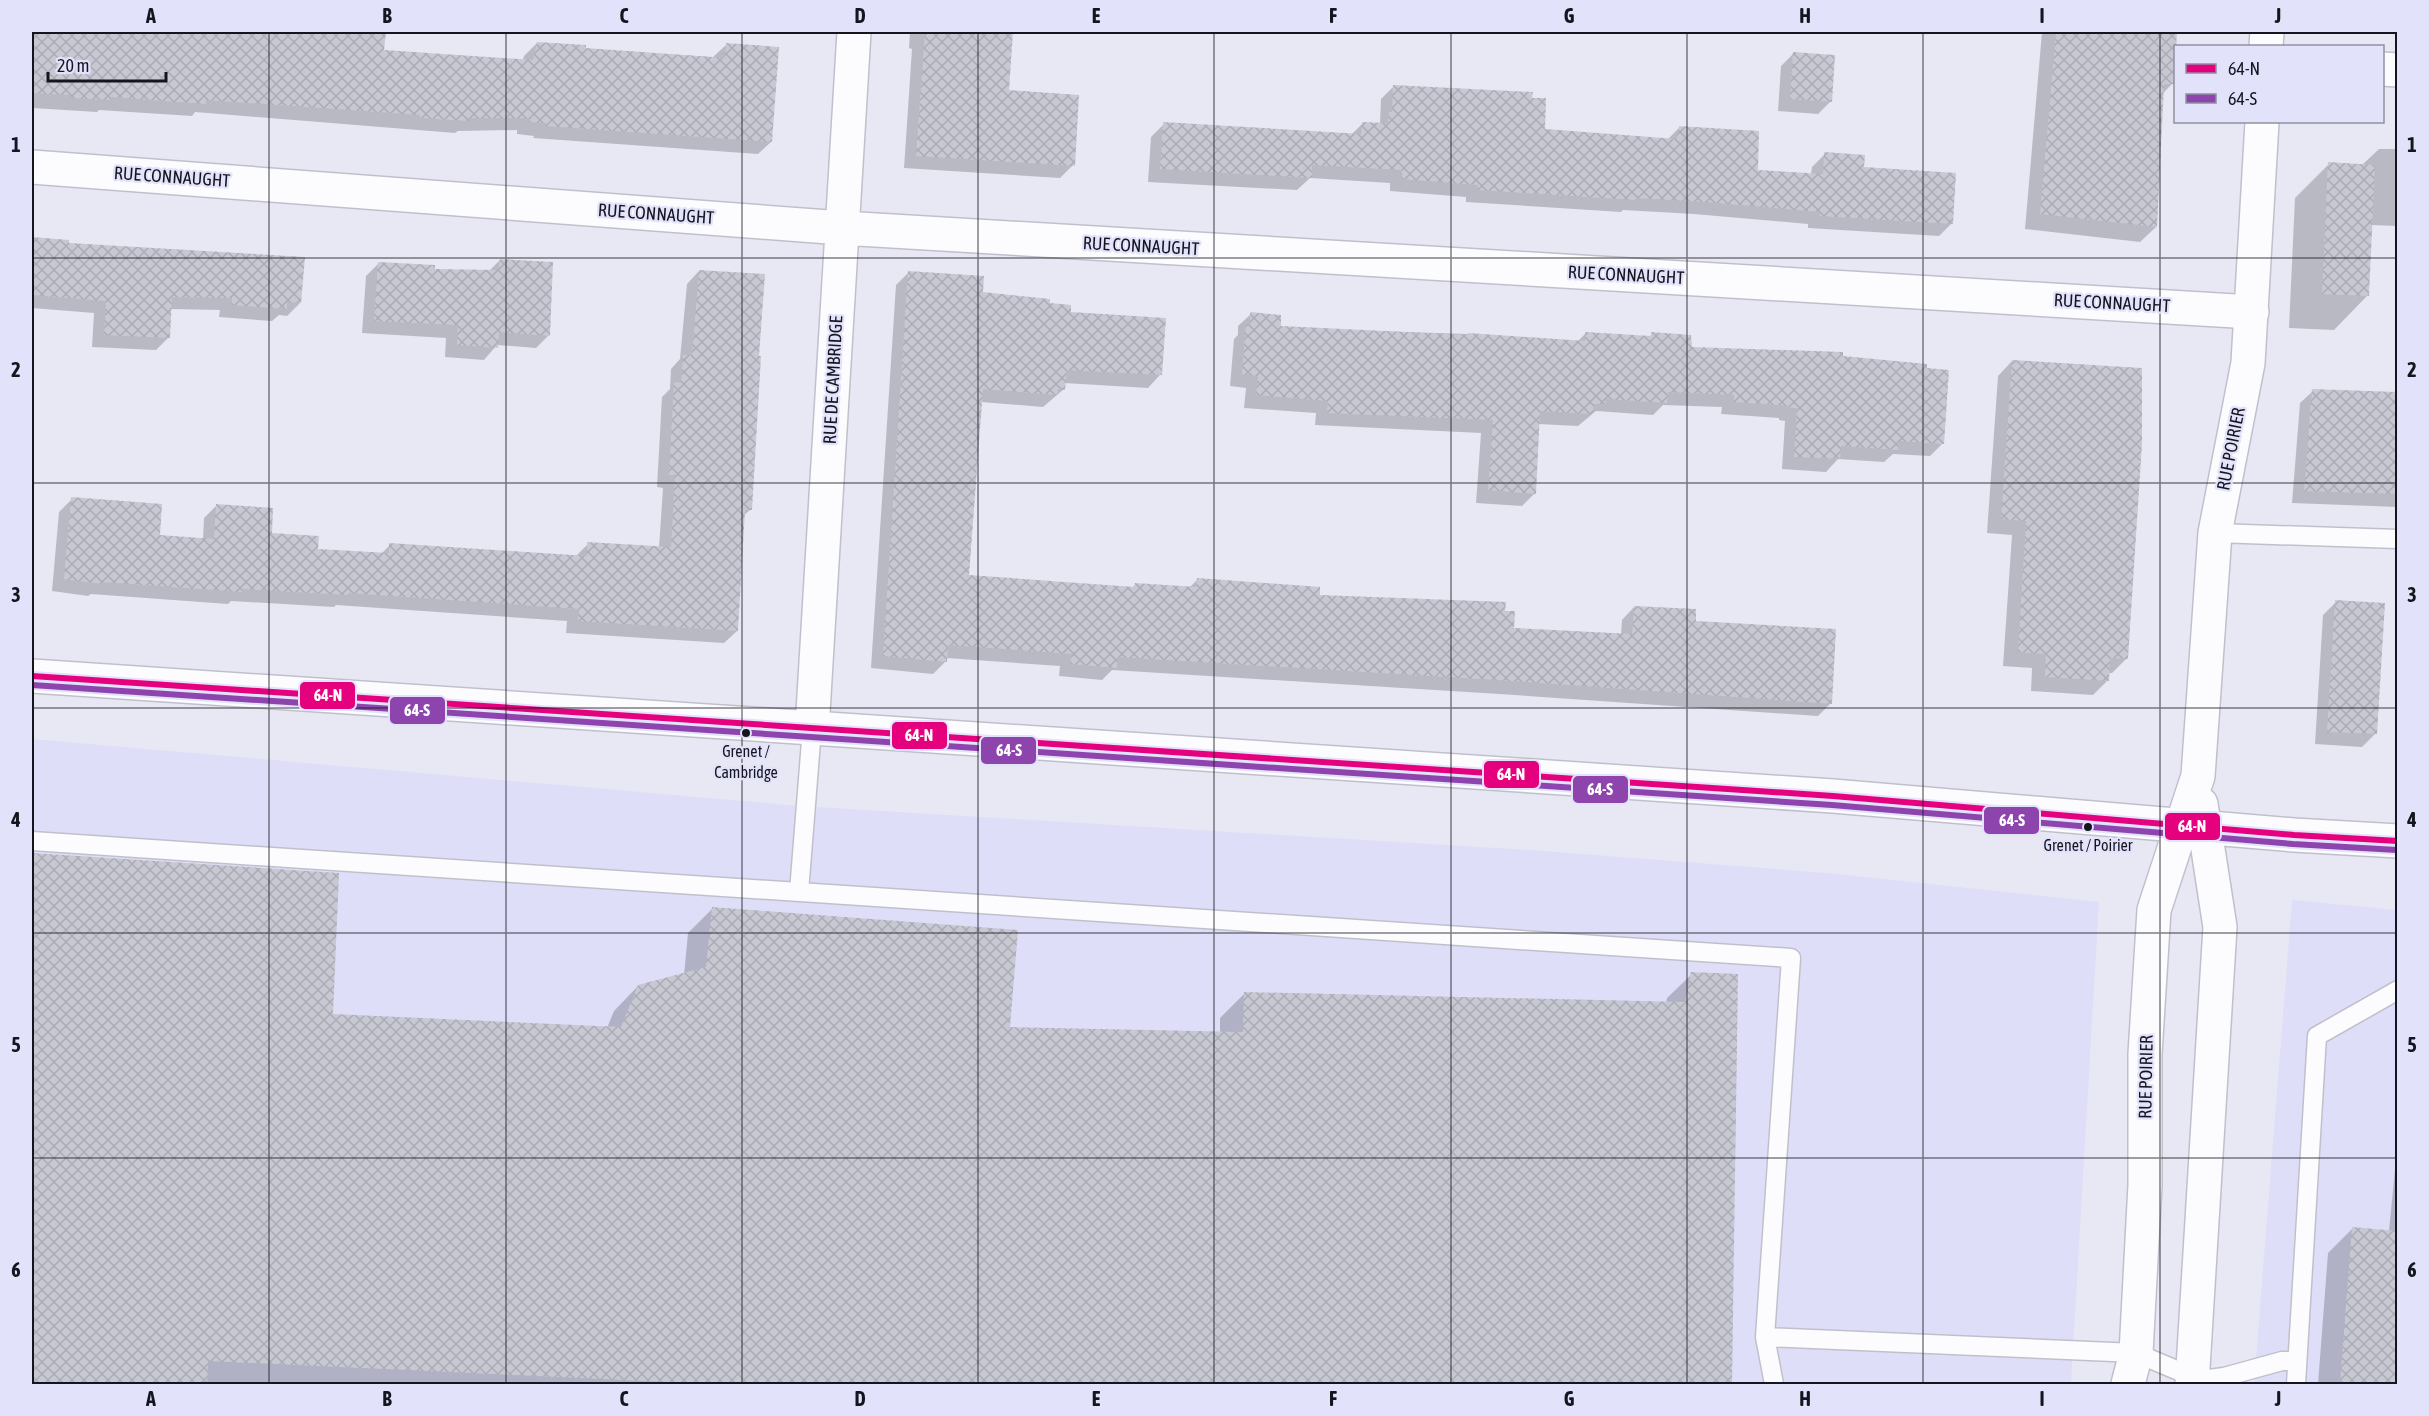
<svg xmlns="http://www.w3.org/2000/svg" width="2429" height="1416" font-family="'Asap Condensed',sans-serif">
<style>
.built{fill:#dedef8}
.shadow{fill:#0003}
.building{fill:url(#building-cross-hatch)}
.lines{fill:none;stroke-linecap:round;stroke-linejoin:round}
.lane-casing{stroke:#c0c0cc;stroke-width:21}
.street-casing{stroke:#c0c0cc;stroke-width:36}
.secondary-casing{stroke:#c0c0cc;stroke-width:36}
.lane{stroke:#fcfcfe;stroke-width:18}
.street{stroke:#fcfcfe;stroke-width:33}
.secondary{stroke:#fcfcfe;stroke-width:33}
.bus-1-casing{stroke:#e2e2fb;stroke-width:10}
.bus-2-casing{stroke:#e2e2fb;stroke-width:10}
.bus-1{stroke:#e5007d;stroke-width:6}
.bus-2{stroke:#8e44ad;stroke-width:6}
.grid{fill:none;stroke:#15151f;stroke-width:1.5;stroke-opacity:0.55}
.bus-dot{fill:#15151f;stroke:#e2e2fb;stroke-width:2}
.labels{text-anchor:middle;stroke-width:4.5;stroke-linejoin:round;paint-order:stroke}
.bus-label{font-size:16px;fill:#15151f;stroke:#e2e2fb}
.street-label{font-size:18px;fill:#15151f;stroke:#e2e2fb}
.line-badge{stroke:#e2e2fb;stroke-width:2}
.badge-label{font-size:16px;text-anchor:middle;font-weight:bold;fill:#fff}
.neatline{fill:none;stroke:#15151f;stroke-width:2}
.grid-label{font-size:20px;text-anchor:middle;font-weight:bold;fill:#15151f}
</style>
<defs>
<pattern id="building-cross-hatch" width="8" height="8" patternUnits="userSpaceOnUse" patternTransform="scale(1.5)"><rect width="8" height="8" fill="#c8c8d3"/><path d="M0 0l8 8M0 8l8-8" fill="none" stroke="#ababb5"/></pattern>
</defs>
<rect width="100%" height="100%" fill="#e8e8f5"/>
<path class="built" d="M 32,739 L 800,806 L 1530,850 L 1827,873 L 2099,902 L 2071,1384 L 32,1384 Z
M 2292,900 L 2397,910 L 2397,1384 L 2254,1384 Z"/>
<path class="shadow" d="M 32,32 L 384,32 L 383,52 L 523,60 L 524,56 L 537,43 L 585,49 L 713,57 L 726,45 L 771,142 L 758,154 L 533,138 L 534,136 L 517,134 L 517,130 L 458,131 L 455,133 L 195,112 L 192,116 L 99,110 L 97,112 L 32,108 Z
M 910,32 L 1011,32 L 1008,92 L 1073,165 L 1060,178 L 904,168 L 912,49 L 909,48 Z
M 2042,32 L 2176,32 L 2172,84 L 2162,94 L 2156,227 L 2140,242 L 2025,229 Z
M 1793,54 L 1831,101 L 1818,114 L 1778,111 L 1781,66 Z
M 1394,86 L 1531,99 L 1543,130 L 1668,139 L 1679,128 L 1757,171 L 1811,174 L 1812,167 L 1825,154 L 1862,169 L 1952,223 L 1939,236 L 1808,228 L 1808,224 L 1694,214 L 1623,210 L 1621,212 L 1466,202 L 1466,197 L 1390,191 L 1390,183 L 1310,178 L 1297,190 L 1148,182 L 1151,137 L 1164,124 L 1351,135 L 1362,124 L 1380,123 L 1381,99 Z
M 2379,149 L 2398,149 L 2398,226 L 2371,225 L 2367,296 L 2334,330 L 2289,328 L 2295,198 L 2329,164 L 2362,165 Z
M 32,239 L 67,241 L 67,244 L 300,303 L 287,316 L 279,315 L 272,321 L 219,317 L 220,310 L 170,309 L 168,338 L 156,350 L 92,347 L 94,313 L 32,308 Z
M 500,260 L 549,335 L 536,348 L 497,345 L 484,360 L 445,357 L 446,338 L 362,333 L 366,276 L 379,263 L 433,271 L 489,271 Z
M 699,271 L 750,510 L 743,516 L 737,631 L 724,643 L 566,633 L 567,621 L 336,605 L 334,607 L 231,601 L 228,604 L 91,594 L 88,596 L 52,591 L 59,512 L 72,499 L 158,537 L 203,540 L 204,518 L 217,505 L 270,534 L 316,550 L 381,554 L 390,545 L 575,557 L 588,544 L 659,548 L 663,488 L 657,487 L 662,397 L 670,389 L 671,369 L 680,359 L 687,284 Z
M 909,272 L 982,294 L 1048,304 L 1069,313 L 1160,375 L 1148,388 L 1064,383 L 1064,389 L 1043,407 L 981,402 L 968,577 L 1132,588 L 1135,585 L 1189,588 L 1197,580 L 1318,597 L 1504,612 L 1512,629 L 1621,635 L 1622,620 L 1634,607 L 1694,622 L 1830,704 L 1818,716 L 1499,694 L 1112,670 L 1102,680 L 1059,676 L 1060,666 L 946,658 L 946,661 L 933,674 L 871,668 L 896,285 Z
M 1251,314 L 1279,328 L 1468,334 L 1577,342 L 1586,333 L 1648,338 L 1652,334 L 1690,348 L 1841,357 L 1943,443 L 1930,456 L 1893,454 L 1884,462 L 1838,459 L 1826,472 L 1782,469 L 1785,421 L 1779,420 L 1779,418 L 1721,414 L 1722,407 L 1663,405 L 1653,415 L 1596,411 L 1578,426 L 1538,424 L 1535,493 L 1522,506 L 1476,503 L 1481,433 L 1315,425 L 1316,413 L 1244,408 L 1246,388 L 1230,386 L 1234,339 L 1238,335 L 1238,326 Z
M 2012,361 L 2127,658 L 2112,673 L 2108,673 L 2108,680 L 2093,695 L 2031,691 L 2032,668 L 2003,666 L 2012,535 L 1987,533 L 1998,376 Z
M 2313,391 L 2398,393 L 2398,507 L 2292,503 L 2300,403 Z
M 2336,602 L 2375,734 L 2362,747 L 2315,744 L 2323,615 Z
M 32,855 L 66,856 L 331,1016 L 607,1028 L 614,1011 L 638,986 L 684,975 L 688,933 L 712,909 L 1008,1029 L 1220,1033 L 1220,1018 L 1245,993 L 1666,1003 L 1667,998 L 1692,974 L 1737,975 L 1731,1384 L 32,1384 Z
M 2398,1138 L 2398,1384 L 2318,1384 L 2328,1253 L 2352,1229 L 2389,1231 Z"/>
<path class="building" d="M 32,32 L 386,32 L 384,50 L 533,60 L 537,42 L 586,45 L 586,48 L 725,58 L 726,43 L 779,47 L 772,142 L 545,126 L 546,123 L 529,122 L 529,118 L 469,118 L 469,121 L 420,118 L 420,115 L 206,100 L 206,104 L 111,97 L 111,100 L 71,98 L 71,95 L 32,93 Z
M 925,32 L 1013,32 L 1009,90 L 1079,95 L 1075,166 L 916,156 Z
M 2056,32 L 2086,34 L 2086,32 L 2177,32 L 2174,84 L 2164,84 L 2157,227 L 2040,214 Z
M 1793,52 L 1835,55 L 1832,102 L 1790,99 Z
M 1393,85 L 1533,92 L 1532,98 L 1546,98 L 1545,129 L 1677,139 L 1679,126 L 1759,131 L 1758,170 L 1823,174 L 1824,152 L 1865,155 L 1864,167 L 1956,173 L 1953,224 L 1820,216 L 1820,212 L 1707,202 L 1636,198 L 1636,200 L 1478,190 L 1478,185 L 1402,179 L 1402,170 L 1312,165 L 1312,178 L 1160,169 L 1163,122 L 1361,134 L 1362,122 L 1388,123 L 1389,112 L 1392,112 Z
M 2328,162 L 2375,165 L 2369,296 L 2322,294 Z
M 32,237 L 69,240 L 69,243 L 305,257 L 301,303 L 287,302 L 287,309 L 231,305 L 232,298 L 172,297 L 170,338 L 104,335 L 106,301 L 32,295 Z
M 500,259 L 553,262 L 550,336 L 499,332 L 498,348 L 457,345 L 458,325 L 374,321 L 378,262 L 435,265 L 435,269 L 498,270 Z
M 699,270 L 765,274 L 759,356 L 761,356 L 752,510 L 745,510 L 738,631 L 578,621 L 579,609 L 348,593 L 348,595 L 242,589 L 242,592 L 103,582 L 102,584 L 64,579 L 71,497 L 162,504 L 160,535 L 214,539 L 216,504 L 273,508 L 272,533 L 319,536 L 318,549 L 389,553 L 389,543 L 587,556 L 587,542 L 671,547 L 675,475 L 669,475 L 674,382 L 681,383 L 683,355 L 692,355 Z
M 908,271 L 984,276 L 983,292 L 1050,299 L 1050,303 L 1071,305 L 1071,312 L 1166,318 L 1162,375 L 1067,370 L 1065,390 L 1058,389 L 1057,395 L 983,389 L 969,575 L 1134,587 L 1135,583 L 1196,587 L 1197,578 L 1320,587 L 1320,595 L 1506,602 L 1505,611 L 1515,611 L 1514,628 L 1632,634 L 1634,606 L 1696,609 L 1696,621 L 1836,629 L 1832,704 L 1513,681 L 1117,657 L 1117,668 L 1070,664 L 1072,654 L 948,645 L 947,662 L 883,656 Z
M 1250,312 L 1281,315 L 1281,326 L 1468,335 L 1468,333 L 1585,341 L 1585,332 L 1651,336 L 1651,332 L 1691,335 L 1692,347 L 1843,352 L 1843,356 L 1927,364 L 1927,368 L 1949,370 L 1944,444 L 1899,441 L 1898,450 L 1841,446 L 1840,459 L 1794,457 L 1797,408 L 1791,408 L 1791,406 L 1734,402 L 1734,395 L 1668,392 L 1667,403 L 1606,399 L 1605,404 L 1594,404 L 1593,414 L 1540,411 L 1536,494 L 1488,490 L 1493,420 L 1327,413 L 1328,401 L 1256,395 L 1258,376 L 1242,374 L 1246,324 L 1250,324 Z
M 2012,360 L 2142,368 L 2142,443 L 2128,659 L 2110,658 L 2109,681 L 2045,677 L 2046,654 L 2018,652 L 2026,521 L 2001,519 Z
M 2312,389 L 2397,392 L 2397,494 L 2304,491 Z
M 2335,600 L 2385,603 L 2377,734 L 2327,732 Z
M 32,853 L 339,873 L 333,1014 L 621,1027 L 638,985 L 706,967 L 712,907 L 1018,930 L 1010,1027 L 1243,1032 L 1244,992 L 1685,1002 L 1691,972 L 1738,974 L 1732,1384 L 671,1384 L 668,1382 L 208,1361 L 207,1384 L 32,1384 Z
M 2352,1227 L 2397,1231 L 2397,1384 L 2340,1384 Z"/>
<g class="lines">
<defs>
<path id="lane" d="M 2215,533 L 2398,539
M 32,841 L 1791,958 L 1765,1337 L 1774,1384
M 799,892 L 812,729
M 1765,1337 L 2136,1353 L 2193,1377 L 2209,1379 L 2224,1377 L 2282,1361 L 2297,1361
M 2296,1384 L 2317,1036 L 2398,990"/>
<path id="street" d="M 2382,69 L 2398,70
M 32,167 L 842,228 L 2252,312
M 812,729 L 854,32"/>
<path id="secondary" d="M 2266,46 L 2267,32
M 32,676 L 1833,796 L 2294,835 L 2398,841
M 2128,1384 L 2136,1353 L 2145,1185 L 2145,1054 L 2154,910 L 2198,776 L 2215,533 L 2248,363 L 2262,122
M 2192,1384 L 2220,927 L 2201,804"/>
</defs>
<use href="#lane" class="lane-casing"/>
<use href="#street" class="street-casing"/>
<use href="#secondary" class="secondary-casing"/>
<use href="#lane" class="lane"/>
<use href="#street" class="street"/>
<use href="#secondary" class="secondary"/>
<defs>
<path id="bus-1" d="M 32,676 L 1833,796 L 2294,835 L 2398,841"/>
<path id="bus-2" d="M 32,685 L 1832,805 L 2293,844 L 2397,850"/>
</defs>
<use href="#bus-1" class="bus-1-casing"/>
<use href="#bus-2" class="bus-2-casing"/>
<use href="#bus-1" class="bus-1"/>
<use href="#bus-2" class="bus-2"/>
</g>
<path class="grid" d="M 269,32 L 269,1384M 506,32 L 506,1384M 742,32 L 742,1384M 978,32 L 978,1384M 1214,32 L 1214,1384M 1451,32 L 1451,1384M 1687,32 L 1687,1384M 1923,32 L 1923,1384M 2160,32 L 2160,1384M 32,258 L 2398,258M 32,483 L 2398,483M 32,708 L 2398,708M 32,933 L 2398,933M 32,1158 L 2398,1158"/>
<g class="bus-dot">
<circle cx="746" cy="733" r="5"/>
<circle cx="2088" cy="827" r="5"/>
</g>
<g class="labels">
<g class="bus-label">
<text x="746" y="757">Grenet /<tspan x="746" dy="21">Cambridge</tspan></text>
<text x="2088" y="851">Grenet / Poirier</text>
</g>
<g class="street-label">
<text transform="translate(172 177) rotate(4)" y="6">RUE CONNAUGHT</text>
<text transform="translate(656 214) rotate(4)" y="6">RUE CONNAUGHT</text>
<text transform="translate(1141 246) rotate(3)" y="6">RUE CONNAUGHT</text>
<text transform="translate(1626 275) rotate(3)" y="6">RUE CONNAUGHT</text>
<text transform="translate(2112 303) rotate(3)" y="6">RUE CONNAUGHT</text>
<text transform="translate(833 380) rotate(-87)" y="6">RUE DE CAMBRIDGE</text>
<text transform="translate(2231 449) rotate(-79)" y="6">RUE POIRIER</text>
<text transform="translate(2146 1077) rotate(-89)" y="6">RUE POIRIER</text>
</g>
</g>
<g class="line-badge">
<rect x="299" y="681" width="57" height="29" rx="6" fill="#e5007d"/>
<rect x="389" y="696" width="57" height="29" rx="6" fill="#8e44ad"/>
<rect x="891" y="721" width="57" height="29" rx="6" fill="#e5007d"/>
<rect x="980" y="736" width="57" height="29" rx="6" fill="#8e44ad"/>
<rect x="1483" y="760" width="57" height="29" rx="6" fill="#e5007d"/>
<rect x="1572" y="775" width="57" height="29" rx="6" fill="#8e44ad"/>
<rect x="1983" y="806" width="57" height="29" rx="6" fill="#8e44ad"/>
<rect x="2164" y="812" width="57" height="29" rx="6" fill="#e5007d"/>
</g>
<g class="badge-label">
<text x="328" y="701">64-N</text>
<text x="417" y="716">64-S</text>
<text x="919" y="741">64-N</text>
<text x="1009" y="756">64-S</text>
<text x="1511" y="780">64-N</text>
<text x="1600" y="795">64-S</text>
<text x="2012" y="826">64-S</text>
<text x="2192" y="832">64-N</text>
</g>
<rect width="2429" height="1416" fill="none" stroke="#e2e2fb" stroke-width="66"/>
<rect x="2174" y="45" width="210" height="78" fill="#e2e2fb" stroke="#9090a3" stroke-width="1.5"/>
<rect x="2186" y="64" width="30" height="9" fill="#e5007d" stroke="#9090a3" stroke-width="1.5"/>
<text x="2228" y="75" font-size="18" fill="#15151f">64-N</text>
<rect x="2186" y="94" width="30" height="9" fill="#8e44ad" stroke="#9090a3" stroke-width="1.5"/>
<text x="2228" y="105" font-size="18" fill="#15151f">64-S</text>
<path d="M48 72v9h118v-9" fill="none" stroke="#15151f" stroke-width="3"/>
<text x="57" y="72" font-size="18" fill="#15151f" stroke="#e2e2fb" stroke-width="4.5" paint-order="stroke">20 m</text>
<rect x="33" y="33" width="2363" height="1350" class="neatline"/>
<g class="grid-label">
<text x="151" y="23">A</text>
<text x="387" y="23">B</text>
<text x="624" y="23">C</text>
<text x="860" y="23">D</text>
<text x="1096" y="23">E</text>
<text x="1333" y="23">F</text>
<text x="1569" y="23">G</text>
<text x="1805" y="23">H</text>
<text x="2042" y="23">I</text>
<text x="2278" y="23">J</text>
<text x="16" y="152">1</text>
<text x="2412" y="152">1</text>
<text x="16" y="377">2</text>
<text x="2412" y="377">2</text>
<text x="16" y="602">3</text>
<text x="2412" y="602">3</text>
<text x="16" y="827">4</text>
<text x="2412" y="827">4</text>
<text x="16" y="1052">5</text>
<text x="2412" y="1052">5</text>
<text x="16" y="1277">6</text>
<text x="2412" y="1277">6</text>
<text x="151" y="1406">A</text>
<text x="387" y="1406">B</text>
<text x="624" y="1406">C</text>
<text x="860" y="1406">D</text>
<text x="1096" y="1406">E</text>
<text x="1333" y="1406">F</text>
<text x="1569" y="1406">G</text>
<text x="1805" y="1406">H</text>
<text x="2042" y="1406">I</text>
<text x="2278" y="1406">J</text>
</g>
</svg>
